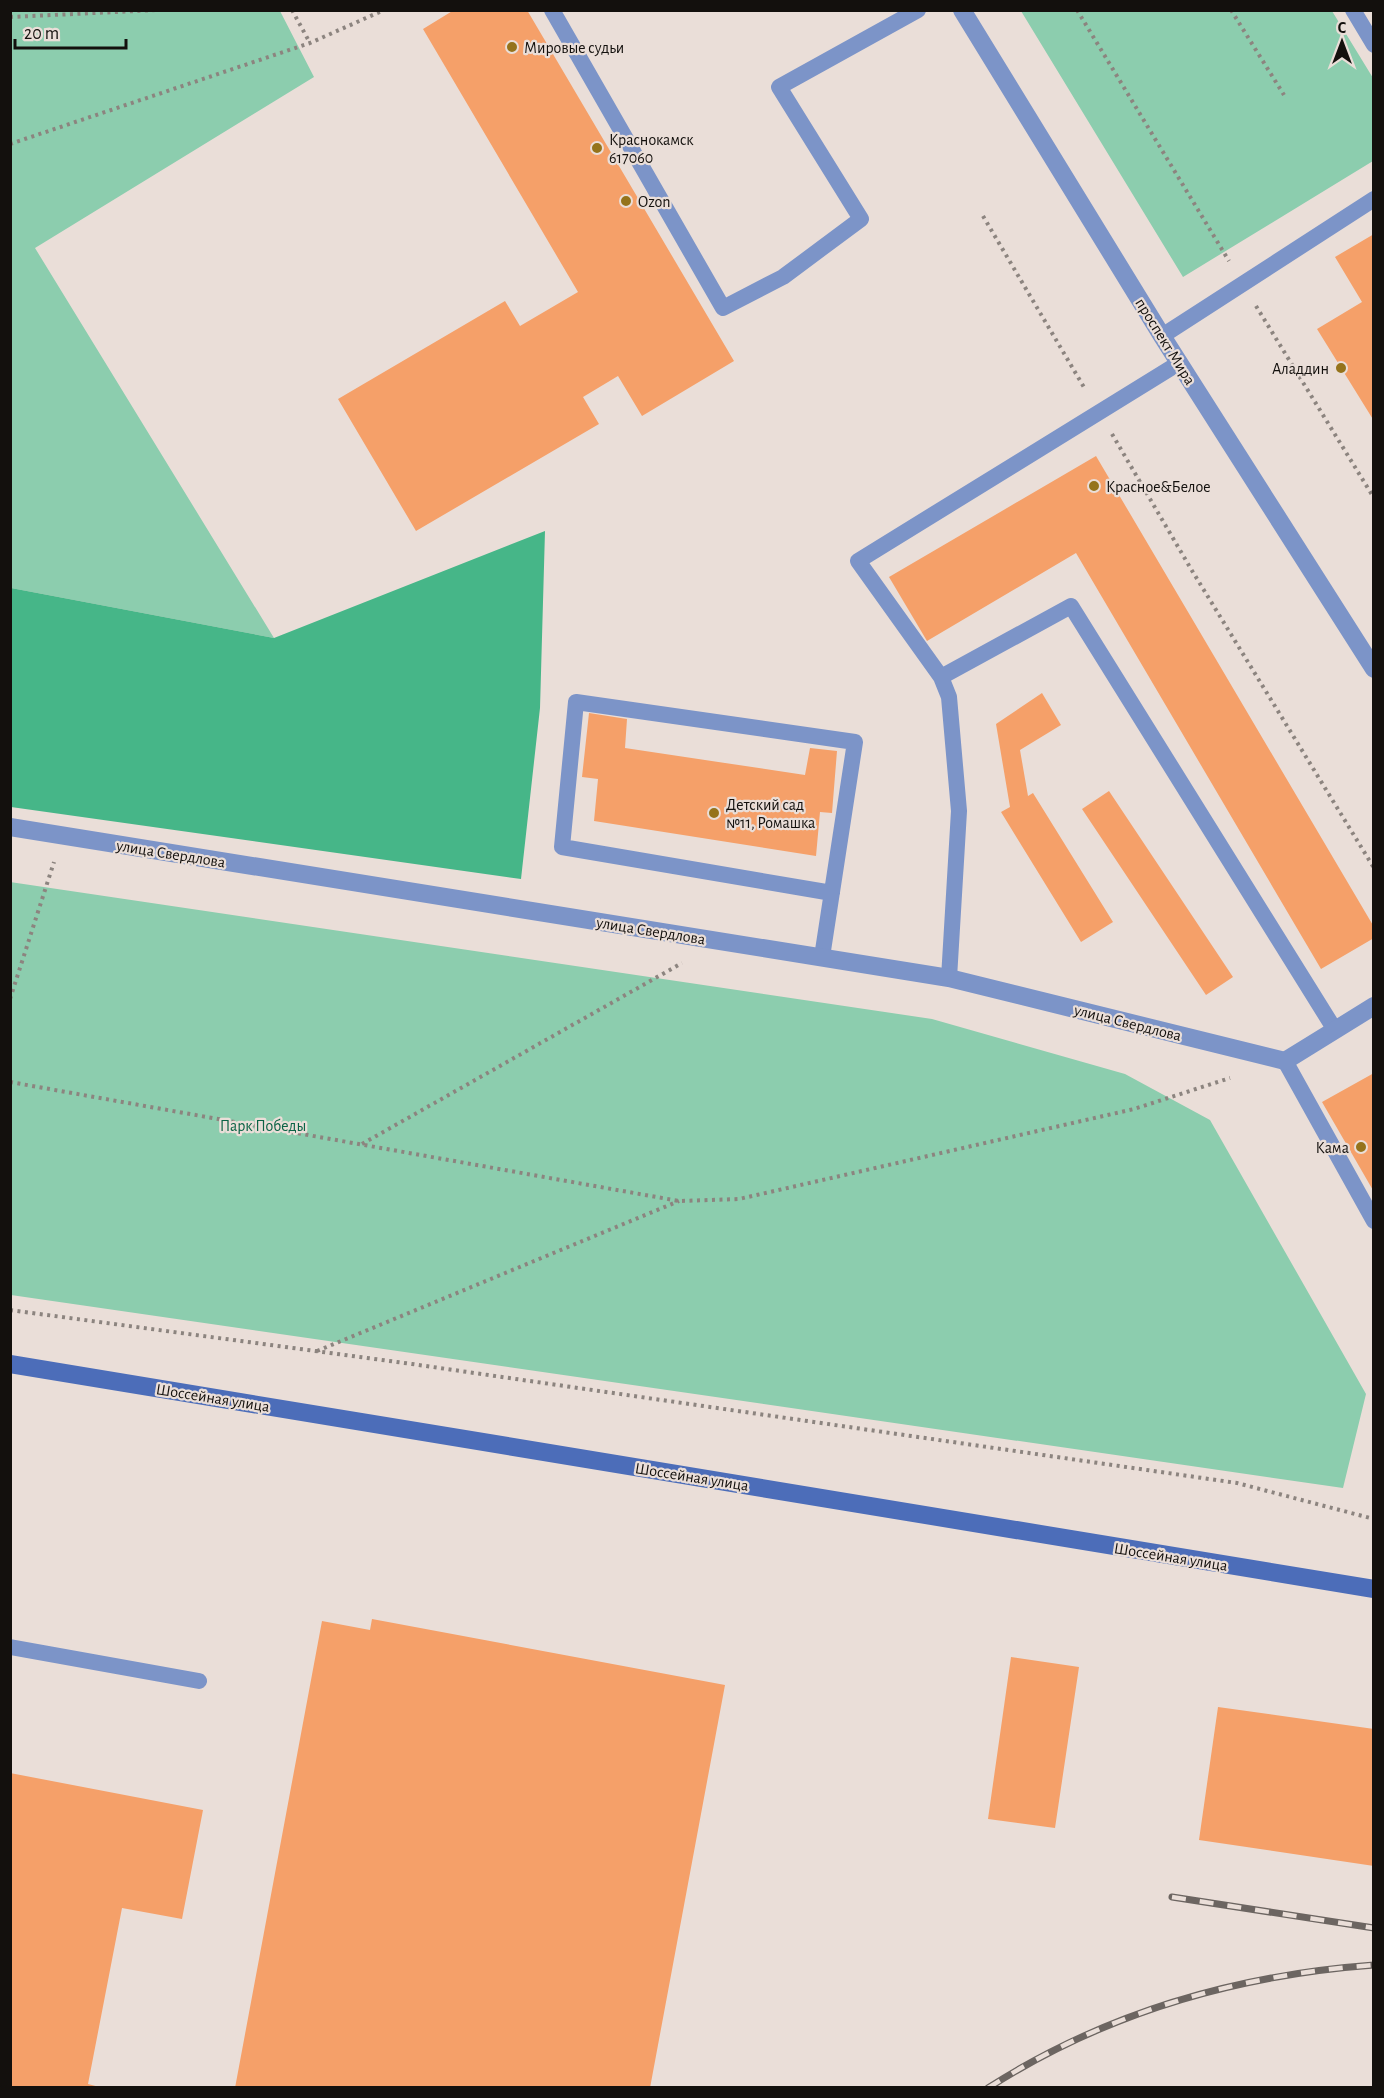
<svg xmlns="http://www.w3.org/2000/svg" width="1384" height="2098" font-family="'Alegreya Sans',sans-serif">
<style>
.green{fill:#8ccdae}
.forest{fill:#46b688}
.building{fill:#f5a069}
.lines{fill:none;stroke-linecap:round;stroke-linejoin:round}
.path{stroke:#8c847f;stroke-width:4;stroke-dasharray:3 4.5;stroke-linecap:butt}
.lane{stroke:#7c94c8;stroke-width:16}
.street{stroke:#7c94c8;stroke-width:18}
.secondary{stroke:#4c6db9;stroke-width:18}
.rail-casing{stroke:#6c6561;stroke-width:7}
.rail{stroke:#eaded8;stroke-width:4.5;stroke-dasharray:14;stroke-linecap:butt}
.poi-dot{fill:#95731b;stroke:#eaded8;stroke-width:2}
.labels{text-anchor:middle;stroke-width:4.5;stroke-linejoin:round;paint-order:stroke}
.poi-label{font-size:16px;fill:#13100d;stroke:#eaded8;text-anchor:start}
.street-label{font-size:16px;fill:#13100d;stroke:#eaded8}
.park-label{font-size:16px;fill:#0a6345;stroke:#eaded8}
</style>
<rect width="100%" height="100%" fill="#eaded8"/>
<path class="green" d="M 10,11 L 280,11 L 314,77 L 35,248 L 274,638 L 11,588 Z
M 1021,11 L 1332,11 L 1373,78 L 1373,161 L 1183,277 Z
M 10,882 L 932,1019 L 1125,1074 L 1210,1120 L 1366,1394 L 1343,1488 L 11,1295 Z"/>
<path class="forest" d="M 545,531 L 540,708 L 521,879 L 11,807 L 11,588 L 274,638 Z"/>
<path class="building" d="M 454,10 L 527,10 L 734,361 L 642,416 L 618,376 L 583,397 L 599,424 L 416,531 L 338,399 L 505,301 L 520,326 L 578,292 L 423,29 Z
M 1374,234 L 1374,421 L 1317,329 L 1362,302 L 1335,257 Z
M 1096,456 L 1374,927 L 1374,938 L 1321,969 L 1076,553 L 927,641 L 889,577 Z
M 1042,693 L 1061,725 L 1020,750 L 1028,796 L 1033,793 L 1113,922 L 1081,942 L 1001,812 L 1010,807 L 996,724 Z
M 589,713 L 627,719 L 625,748 L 805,775 L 810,748 L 837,751 L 832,813 L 820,812 L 816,856 L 594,821 L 598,779 L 582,777 Z
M 1109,791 L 1233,977 L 1206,995 L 1082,809 Z
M 1374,1073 L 1374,1192 L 1322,1102 Z
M 372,1619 L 725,1685 L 650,2088 L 235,2088 L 322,1621 L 370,1630 Z
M 1011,1657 L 1079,1667 L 1055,1828 L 988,1819 Z
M 1218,1707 L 1374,1729 L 1374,1866 L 1199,1840 Z
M 10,1773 L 203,1810 L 182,1919 L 122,1908 L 88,2084 L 103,2088 L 10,2088 Z"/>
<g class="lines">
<path class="path" d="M 292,10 L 310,43
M 1077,10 L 1229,261
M 1231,10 L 1284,95
M 10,17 L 158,10
M 10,144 L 310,43 L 384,10
M 983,216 L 1085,389
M 1256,306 L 1374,498
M 1112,434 L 1191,569 L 1374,868
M 10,999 L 54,862
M 10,1082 L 679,1201 L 739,1199 L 1134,1109 L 1230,1078
M 362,1144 L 682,963
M 10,1310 L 412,1364 L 1237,1483 L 1374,1519
M 317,1351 L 679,1201"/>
<path class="lane" d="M 552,10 L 723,308 L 783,277 L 861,219 L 779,87 L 918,10
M 1353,10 L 1374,45
M 1162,336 L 1374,199
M 941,677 L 1071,606 L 1335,1030
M 822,957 L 855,742 L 576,702 L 562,847 L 832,893
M 949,978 L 959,811 L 949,697 L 941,677 L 858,561 L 1179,363
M 1285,1061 L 1374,1221
M 10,1647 L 199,1681"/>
<path class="street" d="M 962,10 L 1162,336 L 1374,669
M 10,827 L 949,978 L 1285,1061 L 1374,1006"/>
<path class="secondary" d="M 10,1364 L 1374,1589"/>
<defs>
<path id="rail" d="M 1172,1897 L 1374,1928
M 988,2088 C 1105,2013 1236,1975 1374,1965"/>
</defs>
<use href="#rail" class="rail-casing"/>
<use href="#rail" class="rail"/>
</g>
<g class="poi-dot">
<circle cx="512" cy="47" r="6"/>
<circle cx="597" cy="148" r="6"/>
<circle cx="626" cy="201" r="6"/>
<circle cx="1341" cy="368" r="6"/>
<circle cx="1094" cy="486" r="6"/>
<circle cx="714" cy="813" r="6"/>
<circle cx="1361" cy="1147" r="6"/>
</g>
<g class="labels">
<g class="poi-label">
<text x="524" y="53">Мировые судьи</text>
<text x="609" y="145">Краснокамск<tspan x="609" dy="18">617060</tspan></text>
<text x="638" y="207">Ozon</text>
<text x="1329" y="374" text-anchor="end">Аладдин</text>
<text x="1106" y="492">Красное&amp;Белое</text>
<text x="726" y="810">Детский сад<tspan x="726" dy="18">№11, Ромашка</tspan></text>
<text x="1349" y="1153" text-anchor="end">Кама</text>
</g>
<g class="street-label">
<text transform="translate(1166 341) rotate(58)" y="6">проспект Мира</text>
<text transform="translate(171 853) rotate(9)" y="6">улица Свердлова</text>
<text transform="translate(651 930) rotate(9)" y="6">улица Свердлова</text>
<text transform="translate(1128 1022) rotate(14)" y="6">улица Свердлова</text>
<text transform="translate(213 1397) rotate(9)" y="6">Шоссейная улица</text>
<text transform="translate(692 1476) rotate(9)" y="6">Шоссейная улица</text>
<text transform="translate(1171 1556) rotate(9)" y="6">Шоссейная улица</text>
</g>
<g class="park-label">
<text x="263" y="1131">Парк Победы</text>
</g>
</g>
<rect width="1384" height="2098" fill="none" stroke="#13100d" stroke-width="24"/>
<g transform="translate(1342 42)" stroke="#eaded8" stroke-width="4.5" paint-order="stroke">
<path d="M0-4.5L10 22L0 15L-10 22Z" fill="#13100d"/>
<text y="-9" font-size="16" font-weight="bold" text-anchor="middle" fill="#13100d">С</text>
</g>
<path d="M15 39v9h111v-9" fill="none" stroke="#13100d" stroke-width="3"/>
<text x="24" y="39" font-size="18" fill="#13100d" stroke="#eaded8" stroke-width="4.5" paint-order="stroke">20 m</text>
</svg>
